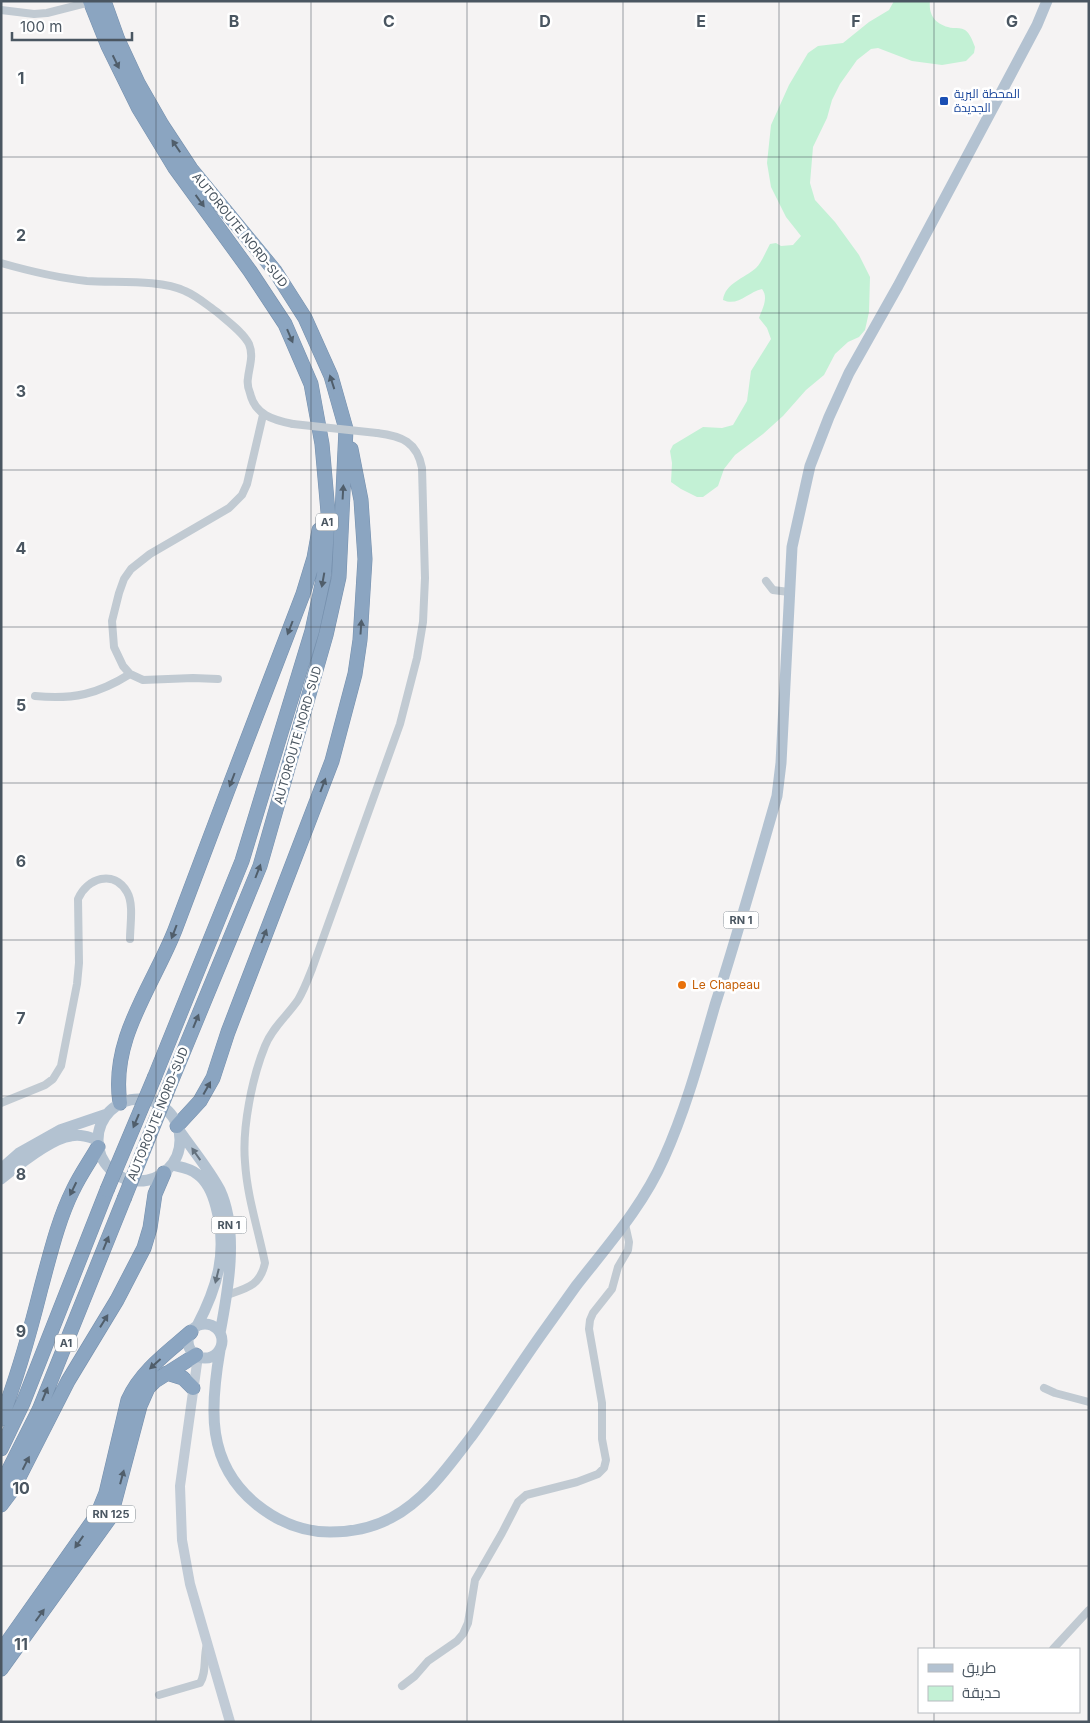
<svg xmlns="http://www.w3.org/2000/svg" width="1090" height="1723" font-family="Inter,Cairo,sans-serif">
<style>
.green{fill:#c3f1d5}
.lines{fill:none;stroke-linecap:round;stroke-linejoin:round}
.highway-casing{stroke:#7690ad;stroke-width:15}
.street{stroke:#c1cad2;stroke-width:8}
.secondary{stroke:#c1cbd6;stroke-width:10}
.primary{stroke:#b3c2d1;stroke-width:11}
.highway{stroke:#8ba5c1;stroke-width:14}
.highway-bridge-casing{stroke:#7690ad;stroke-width:15;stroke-linecap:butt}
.street-bridge{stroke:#c1cad2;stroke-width:8}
.highway-bridge{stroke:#8ba5c1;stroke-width:14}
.oneway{fill:#505e6b}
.oneway2{fill:#64717d}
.grid{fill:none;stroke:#4a5661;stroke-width:1;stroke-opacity:0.55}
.transit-dot{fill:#1a4fb4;stroke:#fff;stroke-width:2}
.food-dot{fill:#e8710a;stroke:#fff;stroke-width:2}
.labels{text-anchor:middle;stroke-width:5;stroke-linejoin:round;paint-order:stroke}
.shield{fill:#fff;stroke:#808990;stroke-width:1}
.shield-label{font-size:11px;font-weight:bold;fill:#4a5661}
.transit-label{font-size:12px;fill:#164399;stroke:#fff;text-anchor:start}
.street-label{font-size:12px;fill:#4a5661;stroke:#fff}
.food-label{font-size:12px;fill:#c56008;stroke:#fff;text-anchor:start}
.grid-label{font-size:16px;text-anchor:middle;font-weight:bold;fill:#4a5661;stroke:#fff;stroke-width:5;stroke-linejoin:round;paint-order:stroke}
</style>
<rect width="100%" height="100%" fill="#f5f3f3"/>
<path class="green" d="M 894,1 L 930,1 C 928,17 938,26 953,28 C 958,28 961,28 965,30 C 970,33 973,42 975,47 L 974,53 L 966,61 L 942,65 L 912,61 L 878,48 L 871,49 L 857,60 L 840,84 L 832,100 L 827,118 L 813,147 L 810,183 L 815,200 L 835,222 L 859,255 L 870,277 L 869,312 L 865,330 L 859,337 L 848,342 L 835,354 L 824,375 L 806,390 L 783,416 L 763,434 L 735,455 L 724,469 L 718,486 L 703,497 L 697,497 L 681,489 L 671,482 L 672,463 L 670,451 L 673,445 L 703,427 L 722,428 L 733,425 L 747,401 L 751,371 L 771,339 L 767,328 L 759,318 C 762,309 769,298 762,289 C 748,292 738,307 723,300 C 725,283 745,278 756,268 C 762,262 766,251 770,244 L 776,243 L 781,246 L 793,245 L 801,236 L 786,217 L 771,187 L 767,163 L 771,125 L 789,85 L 808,53 L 818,46 L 843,43 L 869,22 L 889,10 Z"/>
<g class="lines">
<defs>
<path id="highway" d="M 90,1 L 108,46 L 138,107 L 175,168 L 250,271 L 285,324 L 311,384 L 322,444 L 328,512 L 324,575 L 312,631 L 242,861 L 155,1076
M 104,1 L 118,40 L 138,83 L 162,125 L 191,169 L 275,271 L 305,318 L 331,376 L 346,429 L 339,577 L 326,635 L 260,866 L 171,1082
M 120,1103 C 110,1039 153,986 175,930 C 217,818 260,705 303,594 L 314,558 L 319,530
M 177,1126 L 200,1101 L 213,1078 L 228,1032 L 332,761 L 355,674 L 360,640 L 365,559 L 361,500 L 351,449
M 167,1373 L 183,1378 L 193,1388
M 1,1419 C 18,1376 30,1332 41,1288 C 50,1255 58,1220 73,1190 C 80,1175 90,1161 98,1147
M 1,1449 L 23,1403 L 107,1190
M 1,1485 L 39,1410 L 124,1199
M 1,1505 L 13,1489 L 68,1381 L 117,1300 L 144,1248 L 150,1228 L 155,1194 L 164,1173
M 1,1651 L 97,1515 L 106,1493 L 128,1400 C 141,1371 168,1352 191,1332
M 1,1669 L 109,1519 L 113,1508 L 140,1406 L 148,1388 L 155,1381 L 196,1355"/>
</defs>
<use href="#highway" class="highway-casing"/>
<path class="street" d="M 1,10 L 34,14 L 47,13 L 90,2
M 1,263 C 29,271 58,278 87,281 C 116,283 160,279 185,291 C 197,296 207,305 217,312 C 227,321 243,332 249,344 C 254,356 249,367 248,378 C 247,383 248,388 250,393 C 255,415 273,420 293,424
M 766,581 L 773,590 L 789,592
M 218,679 L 193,678 L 143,680 L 130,674 L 123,666 L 114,647 L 112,621 L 119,593 L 124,579 L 131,569 L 150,554 L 229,508 L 242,495 L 247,484 L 263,415
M 35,696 C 73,700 98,694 130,674
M 1,1103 L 45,1085 L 53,1079 L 61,1066 L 77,984 L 79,963 L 78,899 C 87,878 114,869 127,892 C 134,904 130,925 130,939
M 227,1295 C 247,1288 260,1286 265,1263 C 258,1229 247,1196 245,1162 C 242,1128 252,1078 265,1046 C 272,1028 287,1016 298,1000 C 304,990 308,979 312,969 L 400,724 L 417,658 L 423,622 L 425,578 L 422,468 C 417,442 402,436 377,433
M 1044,1388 L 1055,1393 L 1089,1402
M 1053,1649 L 1089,1610
M 402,1686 L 415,1676 L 428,1661 L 457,1641 L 463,1634 L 468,1623 L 475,1580 L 502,1533 L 518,1502 L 526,1495 L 577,1482 L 598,1474 L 604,1468 L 606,1460 L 602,1439 L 602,1403 L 589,1329 L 590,1320 L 593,1313 L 612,1289 L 618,1267 L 628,1250 L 629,1242 L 625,1224
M 159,1695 L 200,1683 C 207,1672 203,1658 207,1644"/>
<path class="secondary" d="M 198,1356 L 180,1486 L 182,1540 L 190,1584 L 230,1722"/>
<path class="primary" d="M98 1140a41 41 0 1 1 82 0a41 41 0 1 1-82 0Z
M 179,1130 C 192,1149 209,1169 220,1190 C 239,1231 228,1291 220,1333
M 172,1165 C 180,1167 190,1168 197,1174 C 207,1181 213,1195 216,1207 C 228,1251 218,1286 197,1326
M 1,1169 L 19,1153 L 60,1130 L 107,1114
M 1,1179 C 17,1166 51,1138 71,1136 C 80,1134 89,1137 98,1140
M188 1341a17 17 0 1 1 34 0a17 17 0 1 1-34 0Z
M 220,1350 C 210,1408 206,1463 256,1504 C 277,1521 303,1532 330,1532 C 351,1532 372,1528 391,1518 C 425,1500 448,1467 471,1437 C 497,1401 520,1364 546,1328 C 556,1314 566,1300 576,1286 C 608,1245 643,1206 664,1158 C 686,1109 700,1057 715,1005 C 737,936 757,866 777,796 L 781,763 L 792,547 L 810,466 L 829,417 L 849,373 L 898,286 L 1037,25 L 1047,1"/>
<use href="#highway" class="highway"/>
<defs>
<path id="highway-bridge" d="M 107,1190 L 155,1076
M 124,1199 L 171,1082"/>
</defs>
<use href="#highway-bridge" class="highway-bridge-casing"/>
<path class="street-bridge" d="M 293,424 L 377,433"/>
<use href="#highway-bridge" class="highway-bridge"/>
</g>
<defs><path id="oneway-solid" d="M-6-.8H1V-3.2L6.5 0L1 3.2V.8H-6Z" transform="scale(1.25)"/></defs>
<g class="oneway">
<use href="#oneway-solid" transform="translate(116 62) rotate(64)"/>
<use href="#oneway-solid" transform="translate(176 146) rotate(-124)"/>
<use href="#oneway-solid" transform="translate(200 201) rotate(54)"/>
<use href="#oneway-solid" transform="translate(290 336) rotate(67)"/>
<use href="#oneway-solid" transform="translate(332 382) rotate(-108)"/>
<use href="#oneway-solid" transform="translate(343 492) rotate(-87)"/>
<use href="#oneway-solid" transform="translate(323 580) rotate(100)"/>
<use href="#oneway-solid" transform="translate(361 627) rotate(-86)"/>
<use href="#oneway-solid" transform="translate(290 628) rotate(111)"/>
<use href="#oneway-solid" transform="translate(232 780) rotate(111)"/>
<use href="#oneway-solid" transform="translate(323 785) rotate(-69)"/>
<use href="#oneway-solid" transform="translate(258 871) rotate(-69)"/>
<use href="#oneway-solid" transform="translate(174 932) rotate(111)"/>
<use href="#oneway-solid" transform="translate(264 936) rotate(-69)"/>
<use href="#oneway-solid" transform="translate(196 1021) rotate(-68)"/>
<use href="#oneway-solid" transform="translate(207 1088) rotate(-61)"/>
<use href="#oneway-solid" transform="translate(136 1121) rotate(113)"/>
<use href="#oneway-solid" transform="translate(73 1189) rotate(116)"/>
<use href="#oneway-solid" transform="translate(106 1243) rotate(-68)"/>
<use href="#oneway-solid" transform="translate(104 1321) rotate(-58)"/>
<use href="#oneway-solid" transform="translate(155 1364) rotate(138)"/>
<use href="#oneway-solid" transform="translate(45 1394) rotate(-68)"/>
<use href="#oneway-solid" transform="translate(26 1463) rotate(-63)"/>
<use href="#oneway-solid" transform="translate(122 1477) rotate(-75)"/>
<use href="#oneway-solid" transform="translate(79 1542) rotate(125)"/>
<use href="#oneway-solid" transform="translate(40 1615) rotate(-54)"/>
</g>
<g class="oneway2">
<use href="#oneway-solid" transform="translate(196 1154) rotate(-125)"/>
<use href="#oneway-solid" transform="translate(217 1276) rotate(104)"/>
</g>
<path class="grid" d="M 156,1 L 156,1722M 311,1 L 311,1722M 467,1 L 467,1722M 623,1 L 623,1722M 779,1 L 779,1722M 934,1 L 934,1649M 1,157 L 1089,157M 1,313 L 1089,313M 1,470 L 1089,470M 1,627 L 1089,627M 1,783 L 1089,783M 1,940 L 1089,940M 1,1096 L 1089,1096M 1,1253 L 1089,1253M 1,1410 L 1089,1410M 1,1566 L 1089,1566M 934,1712 L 934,1722"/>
<rect class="transit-dot" x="939" y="96" width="10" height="10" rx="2.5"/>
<circle class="food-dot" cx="682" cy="985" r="5"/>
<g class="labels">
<g class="shield">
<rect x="316" y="513.5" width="22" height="17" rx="4"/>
<rect x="723.5" y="911.5" width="35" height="17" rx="4"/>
<rect x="211.5" y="1216.5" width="35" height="17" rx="4"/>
<rect x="55" y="1334.5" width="22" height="17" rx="4"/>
<rect x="87" y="1505.5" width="48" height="17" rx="4"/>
</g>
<g class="shield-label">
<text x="327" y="526">A1</text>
<text x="741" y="924">RN 1</text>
<text x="229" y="1229">RN 1</text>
<text x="66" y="1347">A1</text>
<text x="111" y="1518">RN 125</text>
</g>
<g class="transit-label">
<text x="954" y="98">المحطة البرية<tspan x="954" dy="14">الجديدة</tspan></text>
</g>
<g class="street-label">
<text transform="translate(240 230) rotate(51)" y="4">AUTOROUTE NORD-SUD</text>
<text transform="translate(298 735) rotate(-74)" y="4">AUTOROUTE NORD-SUD</text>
<text transform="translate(158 1114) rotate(-68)" y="4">AUTOROUTE NORD-SUD</text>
</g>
<g class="food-label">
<text x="692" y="989">Le Chapeau</text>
</g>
</g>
<g class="grid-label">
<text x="234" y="27">B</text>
<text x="389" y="27">C</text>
<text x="545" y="27">D</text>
<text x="701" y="27">E</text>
<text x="856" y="27">F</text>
<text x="1012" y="27">G</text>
<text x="21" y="84">1</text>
<text x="21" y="241">2</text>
<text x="21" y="397">3</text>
<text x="21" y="554">4</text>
<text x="21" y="711">5</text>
<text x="21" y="867">6</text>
<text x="21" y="1024">7</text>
<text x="21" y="1180">8</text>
<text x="21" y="1337">9</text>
<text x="21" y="1494">10</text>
<text x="21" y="1650">11</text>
</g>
<rect width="1090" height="1723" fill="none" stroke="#4a5661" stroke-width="5"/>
<rect x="918" y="1648" width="162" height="65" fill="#ffffff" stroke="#b7bbc0"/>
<rect x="928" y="1664" width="25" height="8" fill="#b3c2d1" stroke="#b7bbc0"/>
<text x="962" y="1673" font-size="15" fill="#4a5661">طريق</text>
<rect x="928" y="1686" width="25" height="15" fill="#c3f1d5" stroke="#b7bbc0"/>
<text x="962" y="1698" font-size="15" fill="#4a5661">حديقة</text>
<path d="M12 32v8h120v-8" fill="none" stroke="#4a5661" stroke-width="2.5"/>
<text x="20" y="32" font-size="15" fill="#4a5661" stroke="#ffffff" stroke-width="4" paint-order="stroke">100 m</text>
</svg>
